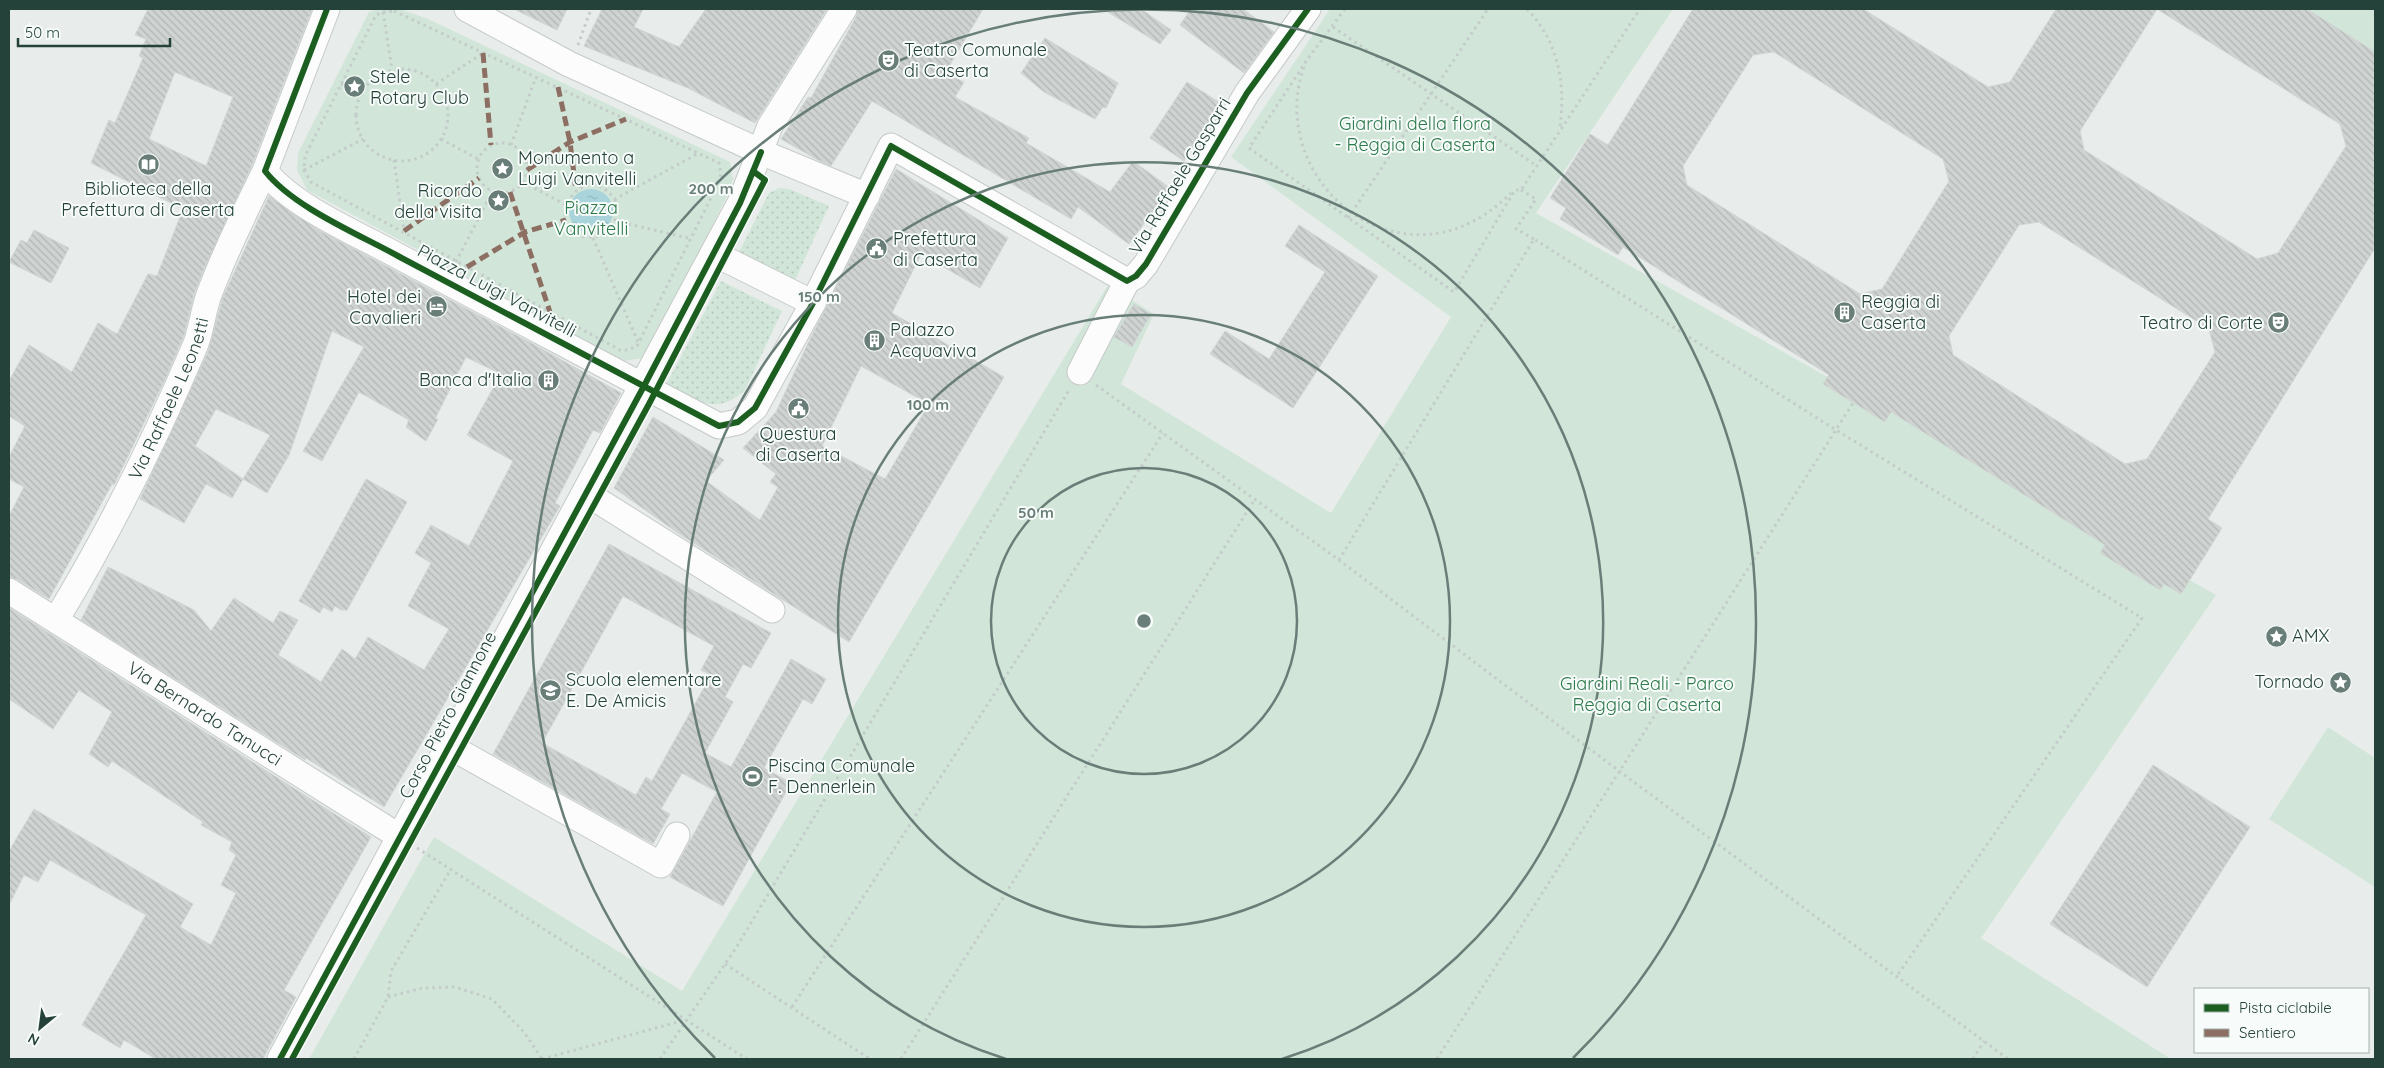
<svg xmlns="http://www.w3.org/2000/svg" width="2384" height="1068" font-family="Quicksand,sans-serif">
<style>
.grass{fill:url(#grass-dots)}
.park{fill:#d1e6d8}
.water{fill:url(#water-ripples)}
.building{fill:url(#building-back-hatch);stroke:#d1d6d4;fill-rule:evenodd}
.lines{fill:none;stroke-linecap:round;stroke-linejoin:round}
.minor-casing{stroke:#c5cac8;stroke-width:27}
.path{stroke:#c3ccca;stroke-width:3;stroke-dasharray:2.5 4;stroke-linecap:butt}
.minor{stroke:#fcfcfc;stroke-width:25}
.quiet{stroke:#8d6e63;stroke-width:5;stroke-dasharray:10 5;stroke-linecap:butt}
.cycleway-casing{stroke:#f7fbf9;stroke-width:9}
.cycleway{stroke:#1b5e20;stroke-width:6}
.ring{fill:none;stroke:#697e78;stroke-width:2.5}
.labels{text-anchor:middle;stroke-width:4;stroke-linejoin:round;paint-order:stroke}
.poi-label{font-size:18px;fill:#24423a;stroke:#f7fbf9;text-anchor:start}
.park-label{font-size:18px;fill:#2d7a4b;stroke:#f7fbf9}
.street-label{font-size:18px;fill:#24423a;stroke:#f7fbf9}
.centre{fill:#697e78;stroke:#f7fbf9;stroke-width:2.5}
.ring-label{font-size:15px;text-anchor:middle;font-weight:bold;fill:#697e78;stroke:#f7fbf9;stroke-width:4;stroke-linejoin:round;paint-order:stroke}
</style>
<defs>
<pattern id="grass-dots" width="8" height="8" patternUnits="userSpaceOnUse" patternTransform="scale(1.25)"><rect width="8" height="8" fill="#d1e6d8"/><path d="M2 2h.1M6 6h.1" fill="none" stroke="#b3c6ba" stroke-width="1.8" stroke-linecap="round"/></pattern>
<pattern id="water-ripples" width="26" height="14" patternUnits="userSpaceOnUse" patternTransform="scale(1.25)"><rect width="26" height="14" fill="#a9d4db"/><path d="M2 4q2-2 4 0t4 0M15 11q2-2 4 0t4 0" fill="none" stroke="#91b7bd"/></pattern>
<pattern id="building-back-hatch" width="6" height="6" patternUnits="userSpaceOnUse" patternTransform="scale(1.25)"><rect width="6" height="6" fill="#cfd4d2"/><path d="M-1 5l2 2M0 0l6 6M5-1l2 2" fill="none" stroke="#b2b7b5"/></pattern>
</defs>
<rect width="100%" height="100%" fill="#e8edeb"/>
<path class="grass" d="M 779,188 L 789,189 L 829,206 L 795,280 L 739,252 L 769,193 Z
M 721,281 L 782,311 L 745,390 C 717,417 695,400 666,385 Z"/>
<path class="park" d="M 378,9 L 400,9 L 428,19 L 730,162 L 733,179 L 726,198 L 657,339 L 643,358 L 624,361 L 307,190 L 297,170 L 298,153 L 369,12 Z
M 1330,9 L 1673,9 L 1536,213 L 2216,595 L 1981,938 L 2171,1059 L 309,1059 L 434,837 L 682,991 L 1108,285 L 1154,314 L 1121,384 L 1331,513 L 1451,317 L 1231,157 Z
M 2307,9 L 2375,9 L 2375,52 L 2317,15 Z
M 2328,727 L 2375,758 L 2375,887 L 2269,819 Z"/>
<path class="water" d="M569 211a22 22 0 1 1 44 0a22 22 0 1 1-44 0Z"/>
<path class="building" d="M 148,9 L 312,9 L 252,165 L 203,271 L 194,294 L 184,335 L 167,375 L 114,485 L 112,484 L 49,599 L 17,579 L 9,577 L 9,516 L 24,487 L 9,479 L 9,457 L 25,426 L 9,416 L 9,381 L 29,345 L 72,372 L 98,323 L 117,334 L 148,274 L 157,276 L 183,209 L 91,163 L 109,120 L 115,123 L 143,58 L 139,56 L 146,39 L 135,35 ZM 175,72 L 233,97 L 206,166 L 149,139 Z
M 514,9 L 567,9 L 557,30 Z
M 602,9 L 643,9 L 634,27 L 679,47 L 706,9 L 827,9 L 755,123 L 688,88 L 584,46 Z
M 858,9 L 983,9 L 945,73 L 964,82 L 955,97 L 1029,138 L 1026,143 L 1110,192 L 1133,161 L 1170,188 L 1129,244 L 1078,207 L 1071,219 L 872,101 L 831,166 L 818,160 L 781,139 L 808,97 L 811,98 L 856,17 Z
M 1103,9 L 1141,9 L 1171,30 L 1160,44 Z
M 1191,9 L 1243,9 L 1274,32 L 1244,73 L 1180,25 Z
M 1693,9 L 1863,9 L 1988,87 L 2010,82 L 2056,9 L 2157,9 L 2080,131 L 2084,150 L 2257,259 L 2278,253 L 2346,146 L 2340,124 L 2157,9 L 2307,9 L 2375,52 L 2375,248 L 2208,519 L 2222,528 L 2181,594 L 2164,584 L 2160,590 L 2100,553 L 2105,545 L 1891,412 L 1885,422 L 1823,384 L 1829,375 L 1623,247 L 1618,255 L 1560,219 L 1566,208 L 1550,198 L 1590,134 L 1608,145 ZM 1774,52 L 1943,159 L 1949,181 L 1882,289 L 1860,294 L 1687,185 L 1683,166 L 1753,55 ZM 2039,222 L 2209,329 L 2215,352 L 2147,459 L 2125,464 L 1953,355 L 1949,336 L 2019,225 Z
M 1045,38 L 1118,83 L 1106,108 L 1103,107 L 1095,119 L 1044,92 L 1021,73 Z
M 1187,82 L 1222,104 L 1184,161 L 1150,138 Z
M 896,169 L 1008,238 L 980,288 L 921,254 L 892,313 L 1004,377 L 849,642 L 678,533 L 614,488 L 653,417 L 724,460 L 706,481 L 760,520 L 778,487 L 770,482 L 776,474 L 743,448 L 776,412 L 810,339 ZM 861,366 L 929,404 L 885,479 L 822,446 Z
M 269,196 L 320,231 L 533,344 L 621,393 L 600,433 L 593,430 L 555,503 L 560,506 L 384,807 L 306,758 L 305,760 L 81,620 L 108,567 L 194,610 L 211,631 L 234,598 L 273,623 L 280,611 L 298,620 L 278,655 L 321,682 L 342,649 L 355,659 L 368,637 L 424,670 L 449,629 L 408,606 L 431,563 L 415,553 L 431,525 L 469,546 L 513,461 L 467,435 L 501,374 L 466,357 L 435,419 L 438,419 L 426,441 L 406,427 L 409,420 L 359,392 L 322,461 L 303,451 L 364,347 L 332,331 L 289,455 L 267,493 L 243,479 L 232,498 L 206,484 L 184,523 L 140,499 L 208,352 L 223,297 ZM 216,409 L 270,435 L 243,479 L 195,446 Z
M 1299,225 L 1378,276 L 1293,408 L 1210,354 L 1225,331 L 1269,359 L 1325,272 L 1285,246 Z
M 34,230 L 69,248 L 51,283 L 9,262 L 21,240 L 27,243 Z
M 1134,304 L 1151,314 L 1132,347 L 1114,337 Z
M 366,479 L 407,502 L 347,610 L 341,610 L 335,606 L 332,612 L 323,607 L 320,613 L 299,601 Z
M 609,544 L 771,633 L 751,668 L 743,664 L 725,697 L 733,702 L 705,753 L 731,767 L 791,659 L 826,679 L 812,704 L 803,699 L 764,768 L 791,783 L 723,906 L 670,877 L 717,792 L 682,773 L 661,809 L 670,814 L 653,844 L 493,754 ZM 623,596 L 714,646 L 701,670 L 711,675 L 652,781 L 646,777 L 636,795 L 542,743 Z
M 9,608 L 371,837 L 284,990 L 296,997 L 263,1059 L 156,1059 L 124,1040 L 120,1048 L 82,1025 L 146,915 L 50,860 L 38,882 L 24,875 L 9,905 L 9,851 L 34,809 L 193,904 L 180,927 L 211,945 L 236,893 L 221,885 L 236,855 L 229,850 L 232,842 L 201,825 L 203,822 L 112,761 L 108,767 L 89,754 L 112,712 L 79,690 L 53,729 L 9,699 Z
M 2153,765 L 2250,827 L 2147,987 L 2050,924 Z"/>
<g class="lines">
<defs>
<g id="minor">
<path d="M 327,9 L 265,171 C 293,207 358,234 398,256 C 505,313 612,369 719,426 L 738,422 L 755,408 L 813,303 L 891,146 L 1127,281 L 1136,276 L 1146,264 L 1247,93 L 1308,9"/>
<path d="M 467,9 L 569,64 L 761,152 L 867,196"/>
<path d="M 713,253 L 813,303"/>
<path d="M 1080,372 L 1127,281"/>
<path d="M 586,493 L 772,610"/>
<path id="s1" d="M 9,591 L 400,837"/>
<path id="s2" d="M 56,620 C 109,533 155,440 195,346 C 202,329 203,309 210,292 C 226,250 245,211 265,171"/>
<path d="M 449,746 L 661,865 L 677,835"/>
<path d="M 280,1059 L 713,253 L 740,203 L 770,126 L 844,9"/>
</g>
</defs>
<use href="#minor" class="minor-casing"/>
<path class="path" d="M 1345,9 L 1307,60 L 1249,148 L 1454,292 L 1515,190 L 1521,190 L 1640,9
M 1527,9 C 1558,41 1566,84 1560,126
M 394,11 L 719,163 L 721,174 L 715,190 L 637,346 L 628,350 L 620,350 L 311,182 L 304,170 L 305,156 L 376,15 L 383,12 Z
M 383,12 L 392,69
M 1333,27 L 1537,166
M 578,45 L 591,9
M 1304,67 C 1273,153 1347,248 1439,233 C 1467,228 1491,213 1511,193
M356 115a46 46 0 1 1 92 0a46 46 0 1 1-92 0Z
M 341,84 L 361,94
M 436,84 L 483,53
M 441,139 L 478,159
M477 168a25 25 0 1 1 50 0a25 25 0 1 1-50 0Z
M 511,145 L 536,77
M 394,160 L 404,231
M 304,170 L 363,139
M 523,182 L 566,205
M 1521,190 L 1536,199 L 1516,229 L 1534,239
M 615,199 C 618,221 613,238 587,237 C 540,234 578,153 615,199 L 697,154
M 1348,218 L 1488,9
M 616,221 L 692,239
M 593,238 L 638,342
M 456,262 L 492,192
M 1096,385 L 1339,560 L 1619,771 L 2008,1059
M 1339,560 L 1534,239 L 1836,430 L 2142,618 L 1897,976
M 417,848 L 747,1059
M 725,964 L 870,1059
M 388,997 L 423,988 L 455,987 L 492,999 L 524,1032 L 542,1059
M 792,1007 L 1163,433
M 354,1059 L 388,997 L 391,971 L 451,869
M 542,1059 L 685,1020
M 660,1059 L 736,948 L 1069,390
M 901,1059 L 1255,499
M 1437,1059 L 1853,403
M 1973,1059 L 1984,1041"/>
<use href="#minor" class="minor"/>
<path class="quiet" d="M 483,53 L 491,145
M 558,87 L 570,142 L 576,190
M 527,170 L 570,142 L 626,119
M 510,192 L 550,312
M 404,231 L 479,178
M 467,267 L 525,232 L 566,220"/>
<defs>
<path id="cycleway" d="M 327,9 L 265,171 C 293,207 358,234 398,256 C 505,313 612,369 719,426 L 738,422 L 755,408 L 813,303 L 891,146 L 1127,281 L 1136,276 L 1146,264 L 1247,93 L 1308,9
M 280,1059 L 644,386 L 740,203 L 761,152
M 292,1059 L 649,404 L 765,180 L 753,171"/>
</defs>
<use href="#cycleway" class="cycleway-casing"/>
<use href="#cycleway" class="cycleway"/>
</g>
<g class="ring">
<circle cx="1144" cy="621" r="153"/>
<circle cx="1144" cy="621" r="306"/>
<path d="M1006 1059A459 459 0 1 1 1282 1059"/>
<path d="M715 1058A612 612 0 1 1 1573 1058"/>
</g>
<defs>
<symbol id="theatre-disc" viewBox="-11 -11 22 22"><circle r="9.5" fill="#697e78" stroke="#f7fbf9"/><path d="M-5-5.5Q0-4 5-5.5V0Q5 5 0 6Q-5 5-5 0ZM-3.3-2.5H-1v1.5H-3.3ZM1-2.5H3.3v1.5H1ZM-2.8 1Q0 5.5 2.8 1Z" fill="#fff"/></symbol>
<symbol id="sight-disc" viewBox="-11 -11 22 22"><circle r="9.5" fill="#697e78" stroke="#f7fbf9"/><path d="M0-6L1.8-2.2L6-1.7L2.9 1.2L3.7 5.4L0 3.3L-3.7 5.4L-2.9 1.2L-6-1.7L-1.8-2.2Z" fill="#fff"/></symbol>
<symbol id="library-disc" viewBox="-11 -11 22 22"><circle r="9.5" fill="#697e78" stroke="#f7fbf9"/><path d="M-6-4Q-3-5.5-.7-3.5V5Q-3 3-6 4ZM6-4Q3-5.5 .7-3.5V5Q3 3 6 4Z" fill="#fff"/></symbol>
<symbol id="civic-disc" viewBox="-11 -11 22 22"><circle r="9.5" fill="#697e78" stroke="#f7fbf9"/><path d="M-.6-6.5H3V-4.5H.6V-3L4-1V1h2V6H-6V1h2V-1L-.6-3ZM-1.2 2.5V6h2.4V2.5Z" fill="#fff"/></symbol>
<symbol id="hotel-disc" viewBox="-11 -11 22 22"><circle r="9.5" fill="#697e78" stroke="#f7fbf9"/><path d="M-6-4.5h1.5V1H6V5H4.5V3h-9V5H-6ZM-4 0a1.8 1.8 0 1 1 3.6 0ZM.5 0V-2.5h3Q6-2.5 6 0Z" fill="#fff"/></symbol>
<symbol id="building-disc" viewBox="-11 -11 22 22"><circle r="9.5" fill="#697e78" stroke="#f7fbf9"/><path d="M-4-6H4V6H1V3H-1V6H-4ZM-2.5-4.3h1.7v1.8h-1.7ZM.8-4.3h1.7v1.8H.8ZM-2.5-1h1.7V.8h-1.7ZM.8-1h1.7V.8H.8Z" fill="#fff"/></symbol>
<symbol id="school-disc" viewBox="-11 -11 22 22"><circle r="9.5" fill="#697e78" stroke="#f7fbf9"/><path d="M0-5L7-2L0 1L-7-2ZM-4 1L0 2.5L4 1V4Q0 6-4 4Z" fill="#fff"/></symbol>
<symbol id="stadium-disc" viewBox="-11 -11 22 22"><circle r="9.5" fill="#697e78" stroke="#f7fbf9"/><path d="M0-5a6.5 5 0 1 0 0 10a6.5 5 0 1 0 0-10ZM-3.5-1.8h7v3.6h-7Z" fill="#fff"/></symbol>
</defs>
<g fill-rule="evenodd">
<use href="#theatre-disc" x="876" y="48" width="25" height="25"/>
<use href="#sight-disc" x="342" y="74" width="25" height="25"/>
<use href="#library-disc" x="136" y="152" width="25" height="25"/>
<use href="#sight-disc" x="490" y="156" width="25" height="25"/>
<use href="#sight-disc" x="486" y="188" width="25" height="25"/>
<use href="#civic-disc" x="864" y="236" width="25" height="25"/>
<use href="#hotel-disc" x="424" y="294" width="25" height="25"/>
<use href="#building-disc" x="1832" y="300" width="25" height="25"/>
<use href="#theatre-disc" x="2266" y="310" width="25" height="25"/>
<use href="#building-disc" x="862" y="328" width="25" height="25"/>
<use href="#building-disc" x="536" y="368" width="25" height="25"/>
<use href="#civic-disc" x="786" y="396" width="25" height="25"/>
<use href="#sight-disc" x="2264" y="624" width="25" height="25"/>
<use href="#sight-disc" x="2328" y="670" width="25" height="25"/>
<use href="#school-disc" x="538" y="678" width="25" height="25"/>
<use href="#stadium-disc" x="740" y="764" width="25" height="25"/>
</g>
<g class="labels">
<g class="poi-label">
<text x="904" y="56">Teatro Comunale<tspan x="904" dy="21">di Caserta</tspan></text>
<text x="370" y="83">Stele<tspan x="370" dy="21">Rotary Club</tspan></text>
<text x="518" y="164">Monumento a<tspan x="518" dy="21">Luigi Vanvitelli</tspan></text>
<text x="148" y="195" text-anchor="middle">Biblioteca della<tspan x="148" dy="21">Prefettura di Caserta</tspan></text>
<text x="482" y="197" text-anchor="end">Ricordo<tspan x="482" dy="21">della visita</tspan></text>
<text x="893" y="245">Prefettura<tspan x="893" dy="21">di Caserta</tspan></text>
<text x="421" y="303" text-anchor="end">Hotel dei<tspan x="421" dy="21">Cavalieri</tspan></text>
<text x="1861" y="308">Reggia di<tspan x="1861" dy="21">Caserta</tspan></text>
<text x="2263" y="329" text-anchor="end">Teatro di Corte</text>
<text x="890" y="336">Palazzo<tspan x="890" dy="21">Acquaviva</tspan></text>
<text x="532" y="386" text-anchor="end">Banca d'Italia</text>
<text x="798" y="440" text-anchor="middle">Questura<tspan x="798" dy="21">di Caserta</tspan></text>
<text x="2292" y="642">AMX</text>
<text x="566" y="686">Scuola elementare<tspan x="566" dy="21">E. De Amicis</tspan></text>
<text x="2324" y="688" text-anchor="end">Tornado</text>
<text x="768" y="772">Piscina Comunale<tspan x="768" dy="21">F. Dennerlein</tspan></text>
</g>
<g class="park-label">
<text x="1415" y="130">Giardini della flora<tspan x="1415" dy="21">- Reggia di Caserta</tspan></text>
<text x="591" y="214">Piazza<tspan x="591" dy="21">Vanvitelli</tspan></text>
<text x="1647" y="690">Giardini Reali - Parco<tspan x="1647" dy="21">Reggia di Caserta</tspan></text>
</g>
<g class="street-label">
<text transform="translate(1180 176) rotate(-59)" y="6">Via Raffaele Gasparri</text>
<text transform="translate(497 291) rotate(28)" y="6">Piazza Luigi Vanvitelli</text>
<text dy="6" stroke="none"><textPath href="#s2" startOffset="249">Via Raffaele Leonetti</textPath></text>
<text dy="6" stroke="none"><textPath href="#s1" startOffset="231">Via Bernardo Tanucci</textPath></text>
<text transform="translate(448 715) rotate(-62)" y="6">Corso Pietro Giannone</text>
</g>
</g>
<circle cx="1144" cy="621" r="8" class="centre"/>
<g class="ring-label">
<text x="711" y="194">200 m</text>
<text x="819" y="302">150 m</text>
<text x="928" y="410">100 m</text>
<text x="1036" y="518">50 m</text>
</g>
<rect width="2384" height="1068" fill="none" stroke="#24423a" stroke-width="20"/>
<rect x="2194" y="988" width="175" height="65" fill="#f7fbf9" stroke="#a3b1ad"/>
<rect x="2204" y="1004" width="25" height="8" fill="#1b5e20" stroke="#a3b1ad"/>
<text x="2239" y="1013" font-size="15" fill="#24423a">Pista ciclabile</text>
<rect x="2204" y="1029" width="25" height="8" fill="#8d6e63" stroke="#a3b1ad"/>
<text x="2239" y="1038" font-size="15" fill="#24423a">Sentiero</text>
<g transform="translate(40 1028) rotate(209)" stroke="#f7fbf9" stroke-width="4" paint-order="stroke">
<path d="M0-4L9 19L0 12L-9 19Z" fill="#24423a"/>
<text y="-8" font-size="14" font-weight="bold" text-anchor="middle" fill="#24423a">N</text>
</g>
<path d="M18 38v8h152v-8" fill="none" stroke="#24423a" stroke-width="2.5"/>
<text x="25" y="38" font-size="15" fill="#24423a" stroke="#f7fbf9" stroke-width="4" paint-order="stroke">50 m</text>
</svg>
